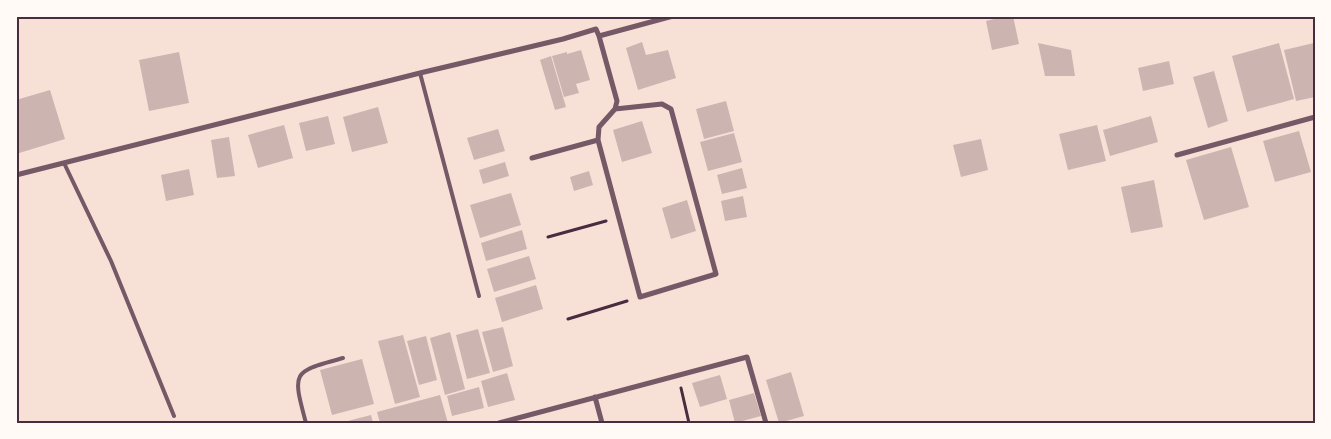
<svg xmlns="http://www.w3.org/2000/svg" width="1331" height="439" font-family="'Open Sans',sans-serif">
<style>
.building{fill:#ccb4b1}
.lines{fill:none;stroke-linecap:round;stroke-linejoin:round}
.path{stroke:#4a2c40;stroke-width:3}
.service{stroke:#755966;stroke-width:4}
.minor{stroke:#755966;stroke-width:5}
.neatline{fill:none;stroke:#4a2c40;stroke-width:2}
</style>
<rect width="100%" height="100%" fill="#f7e1d7"/>
<path class="building" d="M 1006,16 L 1013,16 L 1019,44 L 992,50 L 986,21 Z
M 642,42 L 646,55 L 668,50 L 676,78 L 638,90 L 626,48 Z
M 1038,43 L 1071,50 L 1075,76 L 1045,76 Z
M 1279,43 L 1294,99 L 1247,112 L 1232,56 Z
M 1314,43 L 1315,97 L 1296,101 L 1284,50 Z
M 581,50 L 590,80 L 576,84 L 579,93 L 564,97 L 552,56 L 567,52 L 567,54 Z
M 179,52 L 189,103 L 149,111 L 139,60 Z
M 551,56 L 566,107 L 555,110 L 540,60 Z
M 1169,61 L 1174,84 L 1143,91 L 1138,68 Z
M 1214,71 L 1228,121 L 1208,128 L 1193,77 Z
M 50,90 L 65,139 L 16,154 L 16,100 Z
M 726,101 L 734,131 L 704,139 L 696,109 Z
M 378,107 L 388,143 L 352,152 L 343,117 Z
M 328,116 L 335,144 L 306,151 L 299,123 Z
M 1151,116 L 1158,142 L 1110,156 L 1103,130 Z
M 642,121 L 652,153 L 622,162 L 613,130 Z
M 284,125 L 293,158 L 258,168 L 248,135 Z
M 1097,125 L 1106,161 L 1068,170 L 1059,134 Z
M 498,129 L 505,151 L 474,160 L 467,138 Z
M 1299,131 L 1311,172 L 1275,182 L 1263,141 Z
M 734,133 L 742,162 L 708,171 L 700,142 Z
M 229,137 L 235,176 L 217,178 L 211,140 Z
M 981,139 L 988,170 L 961,177 L 953,145 Z
M 1231,147 L 1249,207 L 1204,220 L 1186,160 Z
M 505,162 L 509,176 L 483,184 L 479,170 Z
M 742,168 L 747,188 L 722,194 L 717,175 Z
M 189,169 L 194,195 L 166,201 L 161,175 Z
M 589,171 L 593,185 L 574,191 L 570,177 Z
M 1154,180 L 1163,227 L 1131,233 L 1121,187 Z
M 511,193 L 521,225 L 480,238 L 470,205 Z
M 743,196 L 747,217 L 725,221 L 721,201 Z
M 687,200 L 696,231 L 671,239 L 662,208 Z
M 522,230 L 527,249 L 486,261 L 481,243 Z
M 529,256 L 536,279 L 494,292 L 487,269 Z
M 536,285 L 543,309 L 502,322 L 495,298 Z
M 503,327 L 513,366 L 493,372 L 482,332 Z
M 478,329 L 490,373 L 467,379 L 456,335 Z
M 450,332 L 465,389 L 445,395 L 430,338 Z
M 403,335 L 420,397 L 395,404 L 378,341 Z
M 426,336 L 437,380 L 419,385 L 407,341 Z
M 362,359 L 374,404 L 332,415 L 320,370 Z
M 791,372 L 804,416 L 779,423 L 766,380 Z
M 507,373 L 515,400 L 488,407 L 481,381 Z
M 720,375 L 727,399 L 700,407 L 692,383 Z
M 479,387 L 484,408 L 452,416 L 447,396 Z
M 754,393 L 761,416 L 735,423 L 729,400 Z
M 440,395 L 448,423 L 380,423 L 377,412 Z
M 371,415 L 373,423 L 344,423 L 344,422 Z"/>
<g class="lines">
<path class="path" d="M 548,237 L 606,221
M 568,319 L 627,301
M 681,388 L 689,423"/>
<path class="service" d="M 420,73 L 479,296
M 64,163 L 111,261 L 174,416
M 306,423 C 292,371 292,372 343,358"/>
<path class="minor" d="M 599,36 L 673,16
M 1177,155 L 1315,117
M 532,158 L 598,140
M 16,175 L 420,73 L 563,39 L 596,29 L 599,36 L 617,101 L 615,109 L 599,127 L 598,140 L 640,297 L 716,274 L 671,109 L 662,104 L 615,109
M 595,397 L 602,423
M 499,423 L 747,357 L 766,423"/>
</g>
<rect width="1331" height="439" fill="none" stroke="#fffaf5" stroke-width="35"/>
<rect x="18" y="18" width="1296" height="404" class="neatline"/>
</svg>
